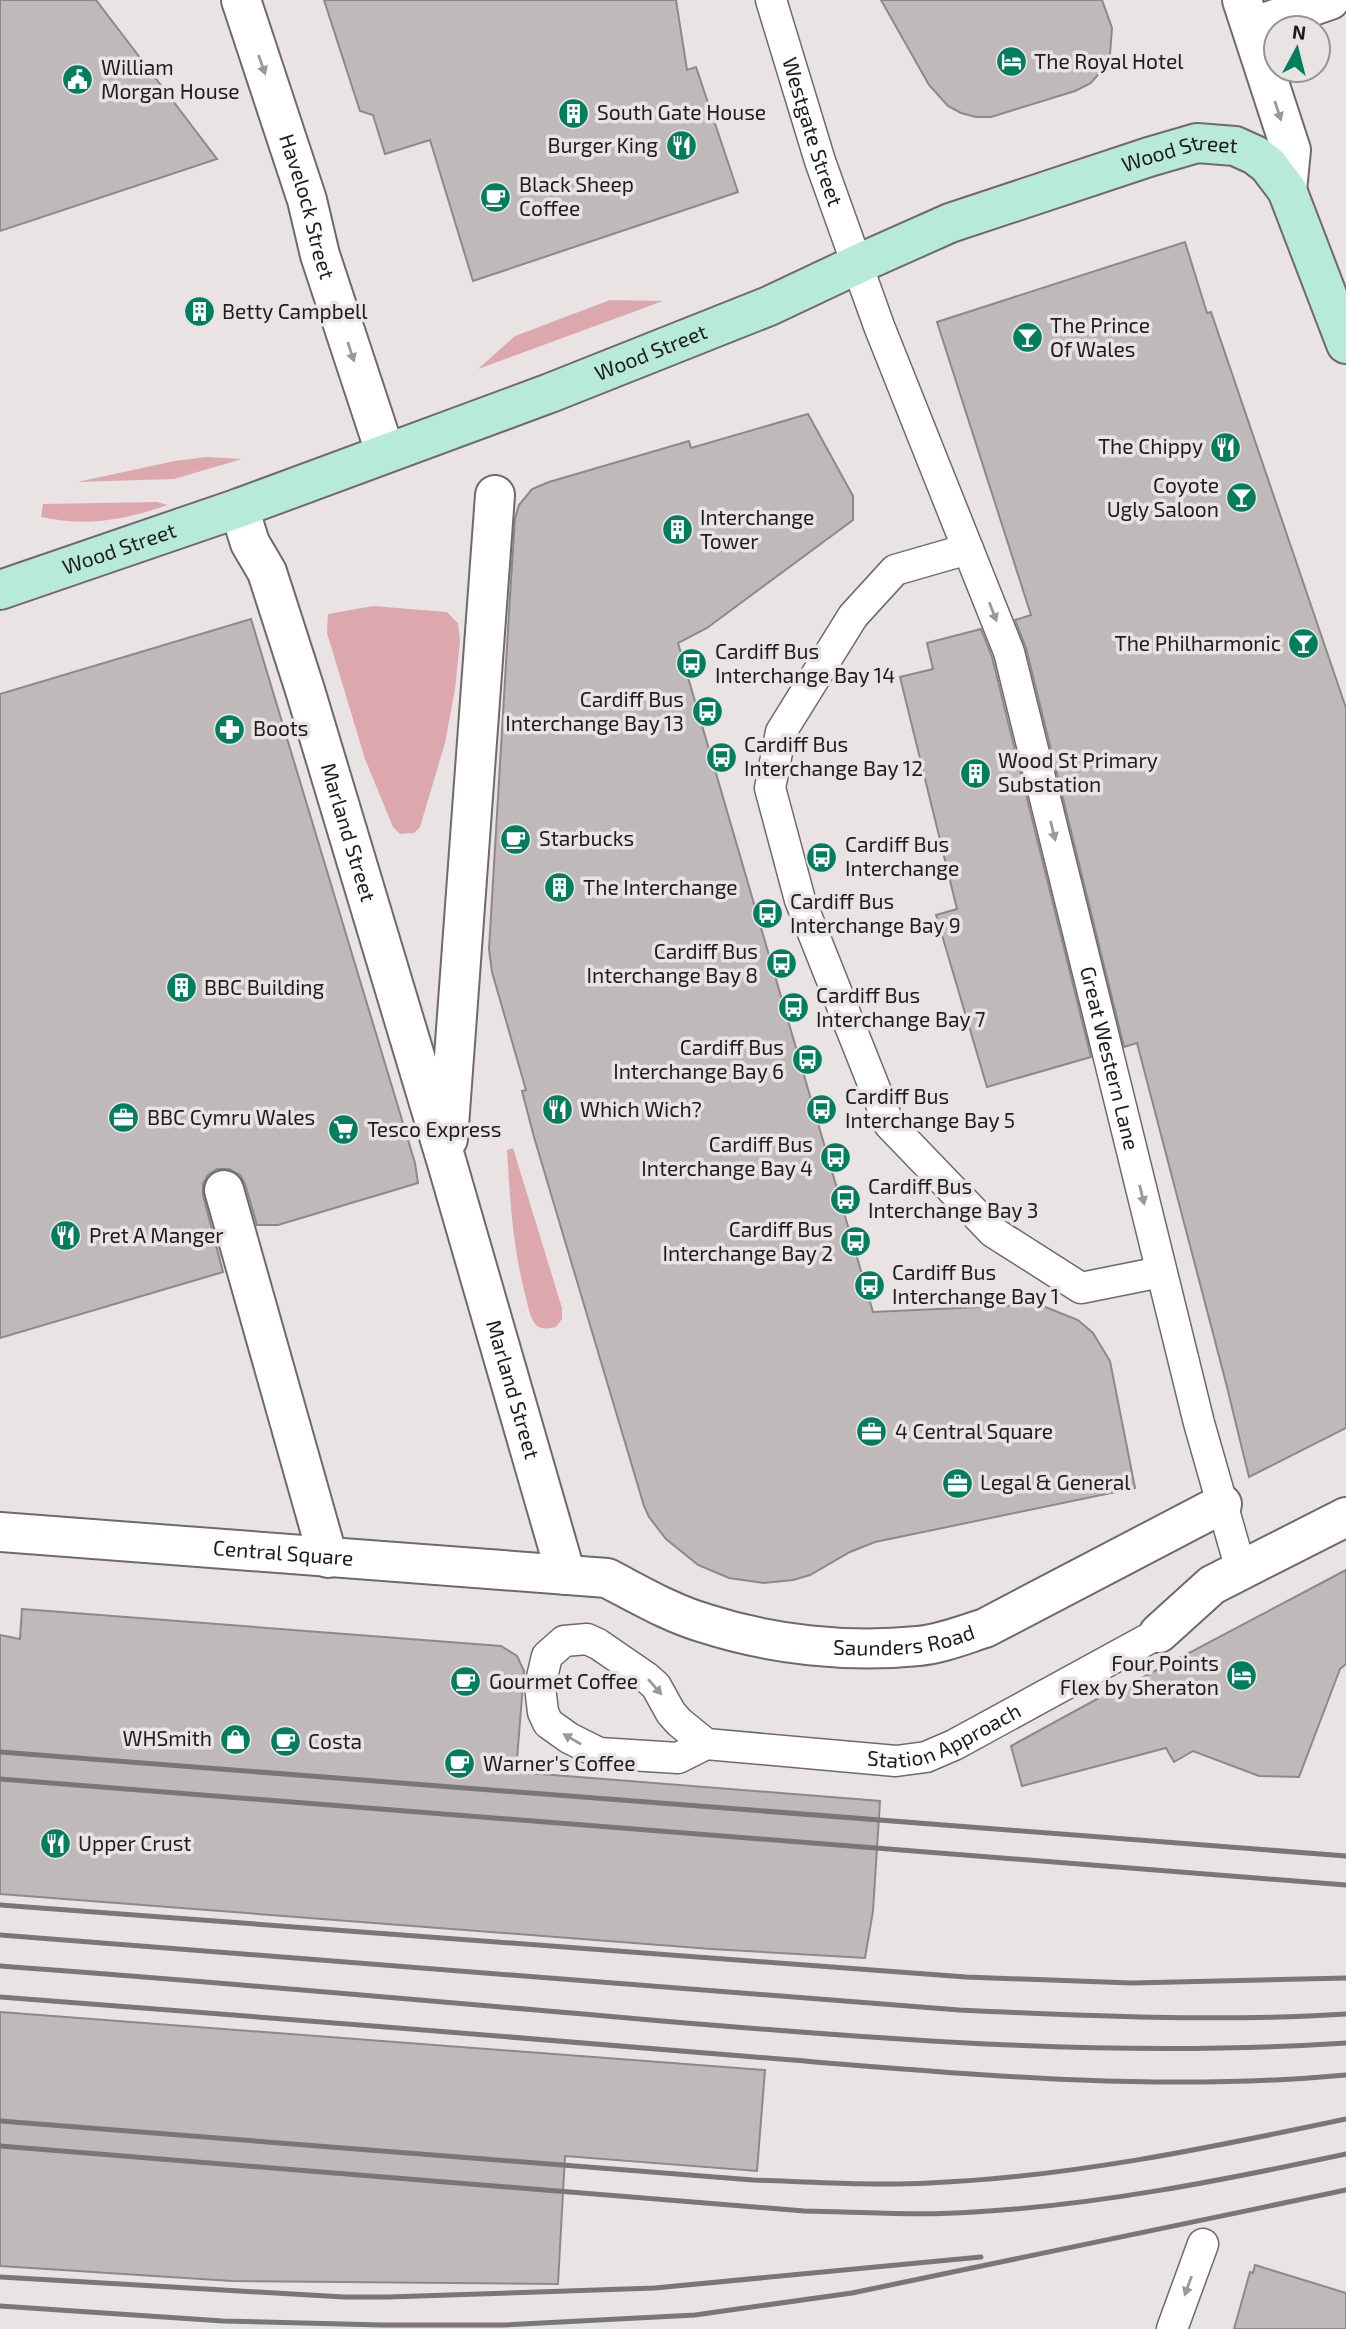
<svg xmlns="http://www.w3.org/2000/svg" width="1346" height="2329" font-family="'Exo 2',sans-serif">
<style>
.green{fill:#dda8ad}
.building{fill:#c0b9ba;stroke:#8e8888;stroke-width:2}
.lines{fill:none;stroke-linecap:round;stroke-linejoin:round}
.lane-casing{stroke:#6f696a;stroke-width:33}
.street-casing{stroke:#6f696a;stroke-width:42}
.secondary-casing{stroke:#6f696a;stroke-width:42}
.lane{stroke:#fff;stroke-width:30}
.street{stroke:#fff;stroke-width:38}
.secondary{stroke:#b8eadc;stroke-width:38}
.rail{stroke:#7a7676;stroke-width:5}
.oneway{fill:#9a9999}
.labels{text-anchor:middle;stroke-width:7;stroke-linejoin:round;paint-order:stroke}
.poi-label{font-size:21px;fill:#1e1c1c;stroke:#eae3e4;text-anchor:start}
.street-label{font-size:21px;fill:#1e1c1c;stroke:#eae3e4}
</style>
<rect width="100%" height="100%" fill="#eae3e4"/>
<path class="green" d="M 610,300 L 663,301 L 478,369 L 515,336 Z
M 206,457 L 242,459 L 174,479 L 77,482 L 175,461 Z
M 157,502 L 168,505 C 124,520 87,527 41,517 L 43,504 Z
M 373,606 L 447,612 L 458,623 L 460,641 L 455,689 L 445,743 L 420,827 L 414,833 L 400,834 L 393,827 L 365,759 L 327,633 L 328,614 Z
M 513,1148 L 562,1308 L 562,1319 L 556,1327 C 548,1329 541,1330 535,1324 C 530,1317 528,1306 526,1298 C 513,1249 510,1200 507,1150 Z"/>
<path class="building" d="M 0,0 L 96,0 L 217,159 L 0,231 Z
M 324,0 L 676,0 L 687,70 L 696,67 L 738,192 L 473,281 L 430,140 L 385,154 L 373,115 L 360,111 Z
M 881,0 L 1102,0 L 1112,28 L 1110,54 L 1102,70 L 1091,83 L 1075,91 L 991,117 L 976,117 L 961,113 L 948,106 L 929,85 Z
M 1185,242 L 1207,313 L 1211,312 L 1346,708 L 1346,1428 L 1249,1477 L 1226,1383 L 1137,1043 L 1124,1047 L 1026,648 L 1015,620 L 1031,615 L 937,322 Z
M 808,414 L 853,496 L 853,520 L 707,628 L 678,643 L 873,1312 L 1025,1305 L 1043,1306 L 1078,1320 L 1093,1333 L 1110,1361 L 1135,1488 L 875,1542 L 850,1552 L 810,1575 L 793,1580 L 764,1583 L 729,1578 L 698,1565 L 666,1539 L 649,1517 L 644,1506 L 534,1137 L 522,1091 L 526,1090 L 492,972 L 489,949 L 510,596 L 515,518 L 519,505 L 532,489 L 549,482 L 689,441 L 691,448 Z
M 251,619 L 415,1163 L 418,1183 L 278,1225 L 257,1225 L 245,1184 L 240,1175 L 229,1169 L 217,1169 L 208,1175 L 203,1184 L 203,1195 L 223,1272 L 0,1338 L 0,694 Z
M 981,629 L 992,657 L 1091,1057 L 987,1087 L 936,915 L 957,909 L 900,677 L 933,669 L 927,643 Z
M 1346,1570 L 1346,1664 L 1340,1669 L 1299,1777 L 1259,1776 L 1193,1751 L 1174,1762 L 1166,1748 L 1022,1786 L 1011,1746 L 1117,1688 L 1119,1690 Z
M 22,1609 L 501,1646 L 517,1656 L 524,1671 L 516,1772 L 880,1801 L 873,1911 L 865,1958 L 711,1949 L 0,1894 L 0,1635 L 20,1639 Z
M 0,2012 L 765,2070 L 757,2171 L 565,2156 L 558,2284 L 232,2281 L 0,2266 Z
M 1255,2265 L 1346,2293 L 1346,2329 L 1234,2329 L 1250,2272 L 1253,2273 Z"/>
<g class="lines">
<defs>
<g id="lane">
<path id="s1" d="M 771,0 L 820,161 L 879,326 L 1009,652 L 1199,1423 L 1241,1570"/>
<path d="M 968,549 L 895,570 L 853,616 L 781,732 L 770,788 L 800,900 L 889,1124 L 993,1232 L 1081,1288 L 1161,1272"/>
<path id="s2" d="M 706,1744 L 679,1722 L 671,1713 L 656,1686 L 646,1677 L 598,1644 L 587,1639 L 564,1641 L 547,1656 L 540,1686 L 543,1712 L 548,1723 L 569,1738 L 599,1753 L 678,1758 L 706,1744 L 896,1761 L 926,1757 L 954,1745 L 1159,1633"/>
<path d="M 1172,2329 L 1203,2244"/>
</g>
<g id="street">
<path id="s3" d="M 241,0 L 307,200 L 320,255 L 385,452"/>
<path d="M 1242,0 L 1291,150 L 1287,190"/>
<path d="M 1252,27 L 1330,0"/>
<path id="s4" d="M 239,508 L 250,543 L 267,572 L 305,690 L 447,1163 L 566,1575"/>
<path d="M 448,1139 L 495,495"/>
<path d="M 224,1190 L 328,1558"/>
<path id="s5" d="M 0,1532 L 607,1578 C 638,1594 670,1613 704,1623 C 772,1645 847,1653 918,1646 C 941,1644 963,1635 985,1628 L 1222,1504"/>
<path d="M 1159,1633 L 1212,1585 L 1346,1517"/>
</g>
<g id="secondary">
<path id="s6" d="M 0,590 L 239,508 L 550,393 L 769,306 L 858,264 L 950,223 L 1149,157 L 1197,143 L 1235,146 L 1255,155 L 1268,165 L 1287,190 L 1346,344"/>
</g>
</defs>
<use href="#lane" class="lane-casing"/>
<use href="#street" class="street-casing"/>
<use href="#secondary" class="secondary-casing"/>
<use href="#lane" class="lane"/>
<use href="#street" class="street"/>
<use href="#secondary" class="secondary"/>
<path class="rail" d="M 0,1752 L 1346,1856
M 0,1779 L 1346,1885
M 0,1905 L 966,1977 L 1132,1983 L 1346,1978
M 0,1935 L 959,2010 C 1087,2016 1218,2022 1346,2014
M 0,1966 C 221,1982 442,2002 662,2021 C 889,2040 1118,2058 1346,2043
M 0,1997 C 243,2015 487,2035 730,2055 C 934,2071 1142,2094 1346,2075
M 0,2121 L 753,2180 C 812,2182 871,2186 929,2183 C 1070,2177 1209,2148 1346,2119
M 0,2146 L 804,2211 C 861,2212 918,2216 974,2212 C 1099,2205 1224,2180 1346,2154
M 0,2277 L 344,2297 L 388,2297 L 655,2288 L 981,2257
M 0,2306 L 223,2321 L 382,2325 L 505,2325 L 695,2315 L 852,2293 L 1346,2190"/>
</g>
<defs><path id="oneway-solid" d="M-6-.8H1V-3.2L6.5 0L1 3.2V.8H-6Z" transform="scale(1.75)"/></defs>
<g class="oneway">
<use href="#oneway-solid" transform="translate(262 65) rotate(71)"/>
<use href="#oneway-solid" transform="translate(1278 111) rotate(72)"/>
<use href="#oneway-solid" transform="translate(351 352) rotate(72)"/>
<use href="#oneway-solid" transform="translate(993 612) rotate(69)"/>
<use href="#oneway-solid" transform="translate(1053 831) rotate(76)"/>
<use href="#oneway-solid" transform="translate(1142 1195) rotate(76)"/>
<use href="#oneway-solid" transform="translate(655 1687) rotate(49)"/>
<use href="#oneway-solid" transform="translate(572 1739) rotate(-150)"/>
<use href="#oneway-solid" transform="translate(1188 2286) rotate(110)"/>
</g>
<defs>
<symbol id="hotel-disc" viewBox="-11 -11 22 22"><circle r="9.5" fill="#007e5e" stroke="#eae3e4"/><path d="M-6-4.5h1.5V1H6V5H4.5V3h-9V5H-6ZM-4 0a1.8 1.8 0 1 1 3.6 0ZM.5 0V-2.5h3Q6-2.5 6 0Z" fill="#fff"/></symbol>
<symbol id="civic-disc" viewBox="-11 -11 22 22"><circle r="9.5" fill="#007e5e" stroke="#eae3e4"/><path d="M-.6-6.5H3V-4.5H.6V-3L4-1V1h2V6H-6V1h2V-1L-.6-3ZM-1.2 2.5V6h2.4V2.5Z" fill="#fff"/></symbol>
<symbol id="building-disc" viewBox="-11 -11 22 22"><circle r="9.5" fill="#007e5e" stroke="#eae3e4"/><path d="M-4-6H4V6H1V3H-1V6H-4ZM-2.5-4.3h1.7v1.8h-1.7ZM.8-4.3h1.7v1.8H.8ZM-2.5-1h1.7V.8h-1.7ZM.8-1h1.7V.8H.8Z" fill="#fff"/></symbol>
<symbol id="restaurant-disc" viewBox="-11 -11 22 22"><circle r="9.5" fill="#007e5e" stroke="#eae3e4"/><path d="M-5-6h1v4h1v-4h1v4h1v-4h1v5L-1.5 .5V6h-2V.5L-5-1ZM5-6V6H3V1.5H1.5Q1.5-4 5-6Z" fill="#fff"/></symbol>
<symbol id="cafe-disc" viewBox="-11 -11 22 22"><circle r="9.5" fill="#007e5e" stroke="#eae3e4"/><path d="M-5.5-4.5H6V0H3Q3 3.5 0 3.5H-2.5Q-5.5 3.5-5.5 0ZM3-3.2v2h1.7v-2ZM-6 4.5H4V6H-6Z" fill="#fff"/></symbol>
<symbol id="bar-disc" viewBox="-11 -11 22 22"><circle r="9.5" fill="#007e5e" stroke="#eae3e4"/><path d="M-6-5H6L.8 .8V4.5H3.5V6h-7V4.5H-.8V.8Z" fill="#fff"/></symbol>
<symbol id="bus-disc" viewBox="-11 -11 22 22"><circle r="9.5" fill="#007e5e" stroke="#eae3e4"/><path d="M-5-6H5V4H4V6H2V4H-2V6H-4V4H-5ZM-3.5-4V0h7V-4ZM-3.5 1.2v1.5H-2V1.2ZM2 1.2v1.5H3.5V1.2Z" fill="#fff"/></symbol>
<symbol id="pharmacy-disc" viewBox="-11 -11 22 22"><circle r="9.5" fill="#007e5e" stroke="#eae3e4"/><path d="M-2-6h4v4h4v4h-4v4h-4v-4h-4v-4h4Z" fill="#fff"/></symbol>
<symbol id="office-disc" viewBox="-11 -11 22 22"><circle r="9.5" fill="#007e5e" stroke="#eae3e4"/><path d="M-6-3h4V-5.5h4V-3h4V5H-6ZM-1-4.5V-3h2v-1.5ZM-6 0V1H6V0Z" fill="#fff"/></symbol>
<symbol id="supermarket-disc" viewBox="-11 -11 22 22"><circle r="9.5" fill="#007e5e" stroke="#eae3e4"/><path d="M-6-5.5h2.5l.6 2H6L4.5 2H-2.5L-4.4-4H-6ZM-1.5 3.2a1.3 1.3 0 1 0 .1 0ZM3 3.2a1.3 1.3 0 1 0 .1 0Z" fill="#fff"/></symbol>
<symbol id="shop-disc" viewBox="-11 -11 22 22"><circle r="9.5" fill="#007e5e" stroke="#eae3e4"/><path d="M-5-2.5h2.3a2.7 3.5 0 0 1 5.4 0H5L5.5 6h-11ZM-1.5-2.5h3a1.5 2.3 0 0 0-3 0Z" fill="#fff"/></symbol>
</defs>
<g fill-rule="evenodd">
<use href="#hotel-disc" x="994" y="44" width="35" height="35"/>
<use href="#civic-disc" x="60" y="62" width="35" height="35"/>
<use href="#building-disc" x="556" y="96" width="35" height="35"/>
<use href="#restaurant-disc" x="664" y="128" width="35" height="35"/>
<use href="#cafe-disc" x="478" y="180" width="35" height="35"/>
<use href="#building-disc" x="182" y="294" width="35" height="35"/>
<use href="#bar-disc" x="1010" y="320" width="35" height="35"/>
<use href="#restaurant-disc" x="1208" y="430" width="35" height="35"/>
<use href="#bar-disc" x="1224" y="480" width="35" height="35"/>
<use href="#building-disc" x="660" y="512" width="35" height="35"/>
<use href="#bar-disc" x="1286" y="626" width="35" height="35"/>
<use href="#bus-disc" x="674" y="646" width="35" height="35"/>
<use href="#bus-disc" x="690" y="694" width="35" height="35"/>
<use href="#pharmacy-disc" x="212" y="712" width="35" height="35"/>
<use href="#bus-disc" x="704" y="740" width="35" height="35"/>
<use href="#building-disc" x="958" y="756" width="35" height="35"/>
<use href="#cafe-disc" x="498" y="822" width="35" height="35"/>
<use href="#bus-disc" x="804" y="840" width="35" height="35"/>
<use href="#building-disc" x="542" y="870" width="35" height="35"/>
<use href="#bus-disc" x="750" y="896" width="35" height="35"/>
<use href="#bus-disc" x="764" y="946" width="35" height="35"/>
<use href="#building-disc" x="164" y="970" width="35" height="35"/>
<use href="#bus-disc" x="776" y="990" width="35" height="35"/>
<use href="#bus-disc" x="790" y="1042" width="35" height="35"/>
<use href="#bus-disc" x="804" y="1092" width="35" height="35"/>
<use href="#restaurant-disc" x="540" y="1092" width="35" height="35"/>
<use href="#office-disc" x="106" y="1100" width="35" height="35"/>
<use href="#supermarket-disc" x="326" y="1112" width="35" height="35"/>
<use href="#bus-disc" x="818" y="1140" width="35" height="35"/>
<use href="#bus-disc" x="828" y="1182" width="35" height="35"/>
<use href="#restaurant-disc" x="48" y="1218" width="35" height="35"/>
<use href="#bus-disc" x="838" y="1224" width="35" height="35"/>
<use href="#bus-disc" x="852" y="1268" width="35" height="35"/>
<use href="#office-disc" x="854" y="1414" width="35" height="35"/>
<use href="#office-disc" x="940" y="1466" width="35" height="35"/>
<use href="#hotel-disc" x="1224" y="1658" width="35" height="35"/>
<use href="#cafe-disc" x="448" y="1664" width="35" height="35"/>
<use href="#shop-disc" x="218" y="1722" width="35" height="35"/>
<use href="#cafe-disc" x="268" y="1724" width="35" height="35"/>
<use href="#cafe-disc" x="442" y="1746" width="35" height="35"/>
<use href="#restaurant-disc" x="38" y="1826" width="35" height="35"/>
</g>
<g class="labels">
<g class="poi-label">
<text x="1034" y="69">The Royal Hotel</text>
<text x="101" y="75">William<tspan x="101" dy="24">Morgan House</tspan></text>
<text x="597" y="120">South Gate House</text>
<text x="658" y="153" text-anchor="end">Burger King</text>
<text x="519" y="192">Black Sheep<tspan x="519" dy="24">Coffee</tspan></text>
<text x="222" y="319">Betty Campbell</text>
<text x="1050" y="333">The Prince<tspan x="1050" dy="24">Of Wales</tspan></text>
<text x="1203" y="454" text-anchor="end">The Chippy</text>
<text x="1219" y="493" text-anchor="end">Coyote<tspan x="1219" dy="24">Ugly Saloon</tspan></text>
<text x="700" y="525">Interchange<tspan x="700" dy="24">Tower</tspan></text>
<text x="1281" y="651" text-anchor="end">The Philharmonic</text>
<text x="715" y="659">Cardiff Bus<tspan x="715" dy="24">Interchange Bay 14</tspan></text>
<text x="684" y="707" text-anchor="end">Cardiff Bus<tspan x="684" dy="24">Interchange Bay 13</tspan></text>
<text x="253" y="736">Boots</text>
<text x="744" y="752">Cardiff Bus<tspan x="744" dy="24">Interchange Bay 12</tspan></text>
<text x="998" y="768">Wood St Primary<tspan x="998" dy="24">Substation</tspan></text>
<text x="539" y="846">Starbucks</text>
<text x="845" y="852">Cardiff Bus<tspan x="845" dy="24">Interchange</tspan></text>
<text x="583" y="895">The Interchange</text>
<text x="790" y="909">Cardiff Bus<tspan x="790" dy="24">Interchange Bay 9</tspan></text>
<text x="758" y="959" text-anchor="end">Cardiff Bus<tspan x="758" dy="24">Interchange Bay 8</tspan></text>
<text x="204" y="995">BBC Building</text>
<text x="816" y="1003">Cardiff Bus<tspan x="816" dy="24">Interchange Bay 7</tspan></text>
<text x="784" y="1055" text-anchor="end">Cardiff Bus<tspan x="784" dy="24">Interchange Bay 6</tspan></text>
<text x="845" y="1104">Cardiff Bus<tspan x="845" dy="24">Interchange Bay 5</tspan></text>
<text x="580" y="1117">Which Wich?</text>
<text x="147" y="1125">BBC Cymru Wales</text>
<text x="367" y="1137">Tesco Express</text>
<text x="813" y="1152" text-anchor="end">Cardiff Bus<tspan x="813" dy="24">Interchange Bay 4</tspan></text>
<text x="868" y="1194">Cardiff Bus<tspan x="868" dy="24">Interchange Bay 3</tspan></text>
<text x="833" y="1237" text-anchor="end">Cardiff Bus<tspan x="833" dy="24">Interchange Bay 2</tspan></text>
<text x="89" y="1243">Pret A Manger</text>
<text x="892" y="1280">Cardiff Bus<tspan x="892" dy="24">Interchange Bay 1</tspan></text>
<text x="895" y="1439">4 Central Square</text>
<text x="980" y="1490">Legal &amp; General</text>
<text x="1219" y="1671" text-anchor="end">Four Points<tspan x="1219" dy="24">Flex by Sheraton</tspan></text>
<text x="489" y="1689">Gourmet Coffee</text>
<text x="212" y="1746" text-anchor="end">WHSmith</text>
<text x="308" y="1749">Costa</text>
<text x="483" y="1771">Warner's Coffee</text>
<text x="78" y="1851">Upper Crust</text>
</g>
<g class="street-label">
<text dy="7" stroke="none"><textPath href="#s1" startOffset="138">Westgate Street</textPath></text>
<text dy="7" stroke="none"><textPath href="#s6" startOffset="1260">Wood Street</textPath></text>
<text dy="7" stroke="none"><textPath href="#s3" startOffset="217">Havelock Street</textPath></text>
<text dy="7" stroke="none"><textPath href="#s6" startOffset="693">Wood Street</textPath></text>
<text dy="7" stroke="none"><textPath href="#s6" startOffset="126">Wood Street</textPath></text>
<text dy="7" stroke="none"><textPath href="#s4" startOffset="343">Marland Street</textPath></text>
<text dy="7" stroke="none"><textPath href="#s1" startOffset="1113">Great Western Lane</textPath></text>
<text dy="7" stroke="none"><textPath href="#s4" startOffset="924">Marland Street</textPath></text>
<text dy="7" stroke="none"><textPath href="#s5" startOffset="284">Central Square</textPath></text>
<text dy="7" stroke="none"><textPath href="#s5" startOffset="919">Saunders Road</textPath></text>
<text dy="7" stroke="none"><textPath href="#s2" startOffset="690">Station Approach</textPath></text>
</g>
</g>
<g transform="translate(1297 49) rotate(7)"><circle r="33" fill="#eae3e4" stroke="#989394" stroke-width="2"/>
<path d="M0-5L12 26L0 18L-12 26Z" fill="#007e5e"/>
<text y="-10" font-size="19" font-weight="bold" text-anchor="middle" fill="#1e1c1c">N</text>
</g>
</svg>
